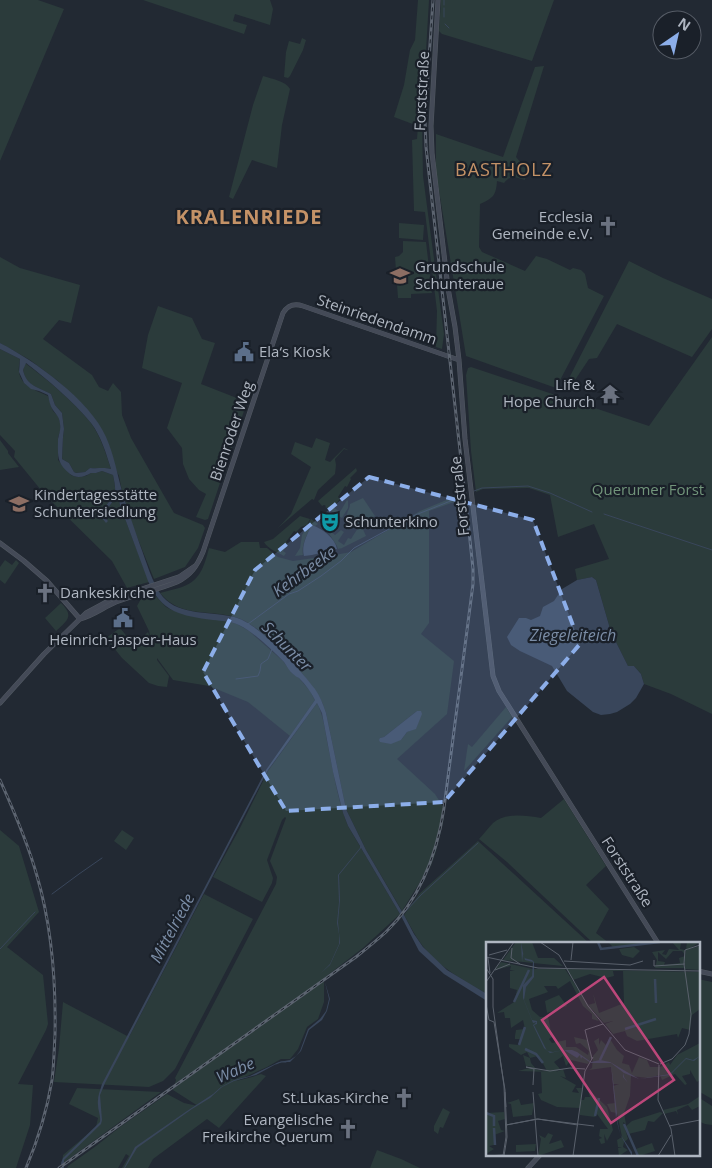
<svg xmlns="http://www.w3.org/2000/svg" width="712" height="1168" font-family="'Open Sans',sans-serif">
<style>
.green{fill:#2b3b3b;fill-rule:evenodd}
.water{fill:#39465b;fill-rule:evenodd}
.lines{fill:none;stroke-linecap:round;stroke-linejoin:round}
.stream{stroke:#39465b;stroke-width:1}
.secondary-casing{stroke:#525962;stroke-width:5}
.secondary{stroke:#444a57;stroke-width:4}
.rail-casing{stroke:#5c6470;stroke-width:3}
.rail{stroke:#1a2029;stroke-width:1;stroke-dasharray:4;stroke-linecap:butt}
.marked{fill:#8caee9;fill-opacity:0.2;stroke:#8caee9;stroke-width:4;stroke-dasharray:10 6;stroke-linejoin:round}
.labels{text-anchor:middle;stroke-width:4.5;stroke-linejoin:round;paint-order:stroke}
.street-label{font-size:15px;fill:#afb6c1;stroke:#1a2029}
.poi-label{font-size:15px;fill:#afb6c1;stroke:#1a2029;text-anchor:start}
.park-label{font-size:15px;fill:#71947a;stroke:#1a2029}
.water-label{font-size:16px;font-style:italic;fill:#7b8da6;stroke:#1a2029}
.quarter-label{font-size:18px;letter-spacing:1px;fill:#c49267;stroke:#1a2029}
.district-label{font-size:20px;font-weight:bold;letter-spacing:1px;fill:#c49267;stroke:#1a2029}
.inset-river{fill:none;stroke:#39465b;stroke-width:2.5}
.inset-road{fill:none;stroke:#5a616c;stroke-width:1}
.view{fill:#bc477a;fill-opacity:0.15;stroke:#bc477a;stroke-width:2.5}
.inset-edge{fill:none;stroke:#afb6c1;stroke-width:2.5}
</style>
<rect width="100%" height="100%" fill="#222933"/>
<path class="green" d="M 0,0 L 38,0 L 64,9 L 0,161 Z
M 143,0 L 270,0 L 273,9 L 270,25 L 235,14 L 233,21 L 247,25 L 244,34 Z
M 418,0 L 429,0 L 422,119 L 423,176 L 444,334 L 442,349 L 436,347 L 437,311 L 425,212 L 414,211 L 412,140 L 417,139 L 418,126 L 394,117 L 404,85 L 410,50 L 415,40 Z
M 441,0 L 554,0 L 532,61 L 442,34 L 439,31 Z
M 302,38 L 306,40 L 303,50 L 290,76 L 288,78 L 284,77 L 286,52 L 289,41 L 300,44 Z
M 544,66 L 516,157 L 527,170 L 525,180 C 514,177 512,174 504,183 L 497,181 C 496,196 493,198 480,204 L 479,247 L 482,252 L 525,271 L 536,256 L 547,259 L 570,270 L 573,268 L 581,270 L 585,274 L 588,288 L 604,296 L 556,388 L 466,356 L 436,172 L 436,134 L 503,157 L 535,67 Z
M 263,76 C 272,79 286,81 290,89 L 282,125 L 277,168 L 252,160 L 233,199 L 229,197 L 253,105 Z
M 399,223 L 424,225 L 423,240 L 399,238 Z
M 403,241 L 426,242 L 432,293 L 411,294 L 411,298 L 398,298 L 395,257 L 399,256 L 403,252 Z
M 0,257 L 20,268 L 80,285 L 71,323 L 59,320 L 43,339 L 92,375 L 99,387 L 108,391 L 113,383 L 121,392 L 122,415 L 131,438 L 174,513 L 203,525 L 205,528 L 198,548 L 185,567 L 154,579 L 133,527 L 122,491 L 119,476 L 85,407 L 58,381 L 30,360 L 0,343 Z
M 629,261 L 663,278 L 712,299 L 712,329 L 692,357 L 617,324 L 597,358 L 589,359 L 567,392 L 566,384 Z
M 158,306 L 192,318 L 202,339 L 215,343 L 201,384 L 247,402 L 208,519 L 205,520 L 196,517 L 206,494 L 199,490 L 189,479 L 183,464 L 182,448 L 167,428 L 182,383 L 142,368 L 148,335 Z
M 712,337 L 712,714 L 671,694 L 644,684 L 641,674 L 634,666 L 628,666 L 616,642 L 610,636 L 609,625 L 596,580 L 592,577 L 577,580 L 575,569 L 609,559 L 594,524 L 558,537 L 550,495 L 529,488 L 483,489 L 476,492 L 471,451 L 466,375 L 468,368 L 471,367 L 649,426 Z
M 0,349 L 20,359 C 20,363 18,368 19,371 C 20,386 37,391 48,396 L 53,411 L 58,416 L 60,422 L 61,430 L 58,437 L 58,460 L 71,475 L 76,477 L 86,476 L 91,473 L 96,473 L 102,471 L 113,475 C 118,498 114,494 102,511 L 102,518 L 108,521 L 104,516 L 104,513 L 111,504 L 117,493 L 120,505 L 149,582 L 127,588 L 112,561 L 45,495 L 14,457 L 15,451 L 0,435 Z
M 25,363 C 49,381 72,400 91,423 C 101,437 106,454 111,469 C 103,467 98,469 90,468 L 85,472 L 76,473 L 74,472 L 69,463 L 62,459 L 63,437 L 64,429 L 62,413 L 55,405 L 51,394 C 38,387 27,387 23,370 Z
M 316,438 L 330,443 L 325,460 L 330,462 L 344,448 L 350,451 L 344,449 L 335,459 L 336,465 L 335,474 L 318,490 L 314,500 L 312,499 L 278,528 L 291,514 L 311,467 L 291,454 L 295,442 L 312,448 Z
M 0,440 L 8,451 L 8,453 L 19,467 L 0,470 Z
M 356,468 L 357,471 L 350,478 L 351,479 L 347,487 L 345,486 L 338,497 L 340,499 L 333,507 L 340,512 L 347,500 L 348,501 L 348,508 L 342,518 L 325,507 L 326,506 L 324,505 L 322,506 L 318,501 Z
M 456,496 L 457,501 L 429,511 L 429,623 L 421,634 L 454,661 L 447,714 L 397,759 L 435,794 L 445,810 L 443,823 L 436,851 L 431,866 L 427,868 L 420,882 L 402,911 L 366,850 L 346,809 L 326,713 C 323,704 320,696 314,689 C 297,666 262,625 235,617 C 206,609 181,618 160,593 C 166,591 173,590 179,588 C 200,582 204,567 209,548 L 225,552 L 241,542 L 259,542 L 260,548 L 267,548 L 278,557 L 293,561 L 335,555 L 351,552 L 420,511 ZM 417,711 L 421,715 L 416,728 L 407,732 L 401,740 L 380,738 L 384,737 Z
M 363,498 L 375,516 L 363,524 L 363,526 L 358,527 L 352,524 L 348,530 L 343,527 C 346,522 345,519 347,514 C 348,510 350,508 350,504 Z
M 300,516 L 310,519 L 307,525 L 301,527 L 296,532 L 294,531 L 286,542 L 288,544 L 283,551 L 286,553 L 284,556 C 277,552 268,549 264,542 L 273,539 Z
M 311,519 L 318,524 L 315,526 L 312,525 C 307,534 301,546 303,555 L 295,556 L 300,548 L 302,535 Z
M 362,527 L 366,536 L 340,549 L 341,548 L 338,549 L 337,546 L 328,532 L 330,531 L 335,535 L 341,530 L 344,532 L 338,541 L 344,545 L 348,538 L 351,539 L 358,528 Z
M 5,560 L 12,565 L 16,560 L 19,563 L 5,584 L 0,580 L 0,567 Z
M 153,593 L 166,607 L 172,610 L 196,617 L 227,621 L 237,624 L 249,631 L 283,661 L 292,673 L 299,678 L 310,691 L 315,700 L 290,736 L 248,702 L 209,686 L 173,680 L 157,658 L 157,660 L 169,676 L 167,687 L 158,686 L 149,683 L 122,658 L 106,638 L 120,628 L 134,645 L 148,632 L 151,640 L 149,631 L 137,606 L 142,597 Z
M 61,603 C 74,616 68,620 56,631 L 45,618 Z
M 317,703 C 323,715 325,728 327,741 C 333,769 337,799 348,826 L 400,914 L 363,948 L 324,978 L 324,1002 L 318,1019 L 307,1027 L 298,1049 L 290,1059 L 281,1059 L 267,1067 L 236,1081 L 252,1077 L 261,1074 L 266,1076 L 219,1128 L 207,1119 L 153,1159 L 148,1168 L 122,1168 L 129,1156 L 126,1154 L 118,1168 L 67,1168 L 68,1166 L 96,1146 L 120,1127 L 167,1094 L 184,1103 L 198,1106 L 173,1090 L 176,1080 L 175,1078 L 276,884 L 277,877 L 270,861 L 286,818 L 285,817 L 282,820 L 267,860 L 273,878 L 272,883 L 262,902 L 213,877 L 240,828 L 268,771 Z
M 506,707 L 512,717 L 464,771 L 468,744 L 472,747 Z
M 564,799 L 606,866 L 586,885 L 609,909 L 596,933 L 609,943 L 593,943 L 507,862 L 479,839 C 484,834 488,828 493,823 C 506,812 526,816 541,818 Z
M 0,830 L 19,846 L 39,912 L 7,947 L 43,975 L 48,1024 L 46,1030 L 18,1084 L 33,1085 L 30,1125 L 16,1168 L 0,1168 Z
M 122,830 L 134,838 L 126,850 L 114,841 Z
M 478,841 L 589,943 L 487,943 L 487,994 C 465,981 438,967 422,945 C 415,936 410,925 404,915 L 419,894 Z
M 204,894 L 253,919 L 175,1069 L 163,1081 L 149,1087 L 54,1082 L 59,1048 L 63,1002 L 129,1037 Z
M 698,979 L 712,982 L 712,1099 L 698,1091 Z
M 77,1088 L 161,1092 L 62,1164 L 63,1155 L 96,1127 L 98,1118 L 69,1104 Z
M 698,1097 L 712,1106 L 712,1125 L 705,1124 L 698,1121 Z
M 443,1108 L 450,1112 L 443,1128 L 440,1127 L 438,1134 L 434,1131 L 434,1126 Z
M 377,1150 L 401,1159 L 420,1168 L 370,1168 Z"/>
<path class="water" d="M 0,343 C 35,361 90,400 106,437 C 114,455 117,473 122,491 C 127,509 134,527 140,545 C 146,560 152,584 163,597 C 180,616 210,611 234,617 C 259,623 299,668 315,689 C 320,696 323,704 326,713 L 346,809 L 366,850 L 404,915 L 414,934 L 423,947 L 447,970 L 487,994 L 487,1001 L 444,974 L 419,951 L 400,914 L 361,848 L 339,875 L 340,900 L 338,922 L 340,943 L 330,965 L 320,974 L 322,977 L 320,974 L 330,964 L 339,944 L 339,934 L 337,923 L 339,902 L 338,875 L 360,848 L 360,846 L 348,826 L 343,813 L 333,772 L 322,713 L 317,703 L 268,770 L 105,1083 L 100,1095 L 102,1120 L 101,1124 L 64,1160 L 64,1168 L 62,1168 L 61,1163 L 63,1158 L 100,1122 C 101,1116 98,1111 98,1105 C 97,1097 100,1091 102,1084 L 266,770 L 315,700 C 311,692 306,685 299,678 C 297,677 295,676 293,674 C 289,671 287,666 284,662 C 271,649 255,633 239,625 C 231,621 222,621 213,620 C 181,616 161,612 148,581 L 120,505 L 117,494 L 111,504 L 104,513 L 104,516 L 108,521 L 106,523 L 102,518 L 102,511 C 114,494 118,498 113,475 L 102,471 L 96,473 L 91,473 C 85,477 76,479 70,474 C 56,462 58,456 58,439 C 59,433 61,430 60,424 C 59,416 57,416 53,410 C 50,406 49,400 48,395 L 39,391 L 31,389 L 24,383 L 19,372 L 20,359 L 0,349 ZM 26,363 C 49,381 72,400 91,423 C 101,436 106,453 111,469 C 103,467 98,469 90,468 L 85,472 L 76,473 L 74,472 L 69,463 L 62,459 L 63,437 L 64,429 L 62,413 L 55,405 L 51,394 C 39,387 27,387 23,370 Z
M 312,525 C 323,529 335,538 337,549 L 312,555 L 304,556 C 301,546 307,534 312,525 Z
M 592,577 L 596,580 L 609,625 L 610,636 L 616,642 L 628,666 L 634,666 L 641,674 L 644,684 L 636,698 L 630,704 L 617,712 L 610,714 L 601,715 L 593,712 L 567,691 L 552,666 L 520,651 L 511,645 L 507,637 L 519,618 L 526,618 L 531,620 L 540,616 L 543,607 L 554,601 L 562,589 L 577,580 Z
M 417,711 L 421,711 L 422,714 L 416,729 L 407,732 L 401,740 L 391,744 L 380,742 L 379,740 L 380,738 L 384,737 Z
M 325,982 L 330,999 L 327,1011 L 322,1020 L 309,1030 L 301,1051 L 290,1062 L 282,1062 L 278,1063 L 256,1075 L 234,1081 L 222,1087 L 210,1098 L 192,1109 L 137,1148 L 125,1168 L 124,1168 L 135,1147 L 187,1111 L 213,1094 L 221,1087 L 234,1080 L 250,1076 L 279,1062 L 290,1060 L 296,1056 L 300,1051 L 308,1029 L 320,1019 L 326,1011 L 329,999 Z"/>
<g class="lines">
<path class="stream" d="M 444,5 L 444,0
M 444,17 L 444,8
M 445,24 L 449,28
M 474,491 L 482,488 L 528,486 L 550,493 L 592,512
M 604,514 L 712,550
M 248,624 L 289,594 L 298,591 L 321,576 L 341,561 L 354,548 L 413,516 L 458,498
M 236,679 L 258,676 L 260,671 L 261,664 L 268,659 L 272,649
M 52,894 L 79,874 L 102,858
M 403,914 L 421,895 L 478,843
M 0,949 L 35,912
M 276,1064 L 281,1062 L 286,1062"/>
<defs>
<path id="secondary" d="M 438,0 L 431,126 L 432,153 L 448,288 L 455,327 L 459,360 L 465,439 L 493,676 L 499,691 L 658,943
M 0,543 L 24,561 L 47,581 L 80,619
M 80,619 C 93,616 104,607 116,602 C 136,594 158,590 177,582 C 191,575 197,566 203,552 L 283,313 C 288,305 294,303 303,306 L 459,360
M 0,703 L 44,654 L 86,613 L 112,599 L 179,577 L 195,566
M 698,971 L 712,974
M 528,1168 L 541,1154"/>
</defs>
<use href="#secondary" class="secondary-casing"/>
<use href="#secondary" class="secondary"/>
<defs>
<path id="rail" d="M 0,780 C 14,811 28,843 37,876 C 52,927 56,981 55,1035 C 54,1050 54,1065 52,1080 C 47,1110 38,1140 26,1168
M 59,1168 L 356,957 C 366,949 376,941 386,932 C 420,899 437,854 444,808 L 473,584 L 473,569 L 469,531 L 426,147 L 425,118 L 433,0"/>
</defs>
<use href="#rail" class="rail-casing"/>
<use href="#rail" class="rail"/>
</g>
<path class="marked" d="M 369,477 L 533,520 L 580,644 L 444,802 L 286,811 L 203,672 L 255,570 Z"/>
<defs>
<symbol id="church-bare" viewBox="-9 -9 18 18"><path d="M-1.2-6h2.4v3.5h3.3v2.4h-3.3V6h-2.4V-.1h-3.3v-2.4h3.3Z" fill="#6b7280" stroke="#1a2029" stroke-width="2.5" paint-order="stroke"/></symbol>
<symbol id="school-bare" viewBox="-9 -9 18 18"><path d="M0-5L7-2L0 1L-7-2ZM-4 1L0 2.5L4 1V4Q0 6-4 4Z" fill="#8d6e63" stroke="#1a2029" stroke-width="2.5" paint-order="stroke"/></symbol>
<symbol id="civic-bare" viewBox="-9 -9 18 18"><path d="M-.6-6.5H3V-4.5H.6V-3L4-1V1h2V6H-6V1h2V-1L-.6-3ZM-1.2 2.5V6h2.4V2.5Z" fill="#5c6f8a" stroke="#1a2029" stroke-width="2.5" paint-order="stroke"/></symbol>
<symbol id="temple-bare" viewBox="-9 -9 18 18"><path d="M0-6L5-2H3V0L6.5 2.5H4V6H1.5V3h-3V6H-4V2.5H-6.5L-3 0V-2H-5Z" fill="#6b7280" stroke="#1a2029" stroke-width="2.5" paint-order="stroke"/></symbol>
<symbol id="theatre-bare" viewBox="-9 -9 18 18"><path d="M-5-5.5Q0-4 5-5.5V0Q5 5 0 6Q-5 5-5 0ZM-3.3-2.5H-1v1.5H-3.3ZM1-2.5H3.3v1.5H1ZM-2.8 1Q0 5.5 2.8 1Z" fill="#0f9aa8" stroke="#1a2029" stroke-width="2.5" paint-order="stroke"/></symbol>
</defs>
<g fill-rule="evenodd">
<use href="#church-bare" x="594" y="212" width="28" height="28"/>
<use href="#school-bare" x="386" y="262" width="28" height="28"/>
<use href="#civic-bare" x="230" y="338" width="28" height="28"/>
<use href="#temple-bare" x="596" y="380" width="28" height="28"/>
<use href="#school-bare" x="5" y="490" width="28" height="28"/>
<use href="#theatre-bare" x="316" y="508" width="28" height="28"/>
<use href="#church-bare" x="31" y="579" width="28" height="28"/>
<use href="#civic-bare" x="109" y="604" width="28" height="28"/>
<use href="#church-bare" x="390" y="1084" width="28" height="28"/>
<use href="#church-bare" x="334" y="1115" width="28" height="28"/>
</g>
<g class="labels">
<g class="street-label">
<text transform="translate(422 91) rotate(-87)" y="5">Forststraße</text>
<text transform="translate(377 320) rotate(19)" y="5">Steinriedendamm</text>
<text transform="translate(232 431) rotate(-71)" y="5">Bienroder Weg</text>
<text transform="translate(460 496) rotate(-96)" y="5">Forststraße</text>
<text transform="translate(627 872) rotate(57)" y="5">Forststraße</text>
</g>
<g class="poi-label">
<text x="593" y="222" text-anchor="end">Ecclesia<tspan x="593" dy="17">Gemeinde e.V.</tspan></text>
<text x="415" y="272">Grundschule<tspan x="415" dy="17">Schunteraue</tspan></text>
<text x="259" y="357">Ela‘s Kiosk</text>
<text x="595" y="390" text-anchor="end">Life &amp;<tspan x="595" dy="17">Hope Church</tspan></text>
<text x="34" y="500">Kindertagesstätte<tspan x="34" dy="17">Schuntersiedlung</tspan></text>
<text x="345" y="527">Schunterkino</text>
<text x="60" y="598">Dankeskirche</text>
<text x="123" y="645" text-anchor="middle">Heinrich-Jasper-Haus</text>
<text x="389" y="1103" text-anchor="end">St.Lukas-Kirche</text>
<text x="333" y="1125" text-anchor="end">Evangelische<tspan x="333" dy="17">Freikirche Querum</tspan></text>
</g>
<g class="park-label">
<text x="648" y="495">Querumer Forst</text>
</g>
<g class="water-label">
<text transform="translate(304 571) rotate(-36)" y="6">Kehrbeeke</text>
<text x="573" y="641">Ziegeleiteich</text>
<text transform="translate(287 646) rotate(45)" y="6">Schunter</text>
<text transform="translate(172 928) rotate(-62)" y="6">Mittelriede</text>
<text transform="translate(235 1070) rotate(-24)" y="6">Wabe</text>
</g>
<g class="quarter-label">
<text x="504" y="176">BASTHOLZ</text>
</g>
<g class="district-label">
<text x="249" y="224">KRALENRIEDE</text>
</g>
</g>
<g transform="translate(486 942)">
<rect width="214" height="214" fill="#222933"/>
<path d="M 30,0 L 46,0 L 52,16 L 68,16 L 77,24 L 17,18 ZM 122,0 L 168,0 L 127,5 ZM 186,0 L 199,0 L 195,1 L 194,7 L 199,8 L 199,13 L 196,9 L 187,9 L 180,17 L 172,10 L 172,19 L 179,20 L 178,23 L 194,21 L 193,16 L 199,14 L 201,0 L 214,0 L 203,7 L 214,4 L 214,28 L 199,27 L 199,17 L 198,26 L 169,26 L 171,18 L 166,10 L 179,8 L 176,12 L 180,13 L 183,7 L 193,8 ZM 148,5 L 154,9 L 147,16 L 136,13 L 133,7 ZM 15,20 L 47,27 L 79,27 L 113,79 L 106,77 L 106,72 L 97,64 L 84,39 L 72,47 L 70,44 L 58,44 L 62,50 L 43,57 L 46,68 L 54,75 L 62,75 L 66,95 L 63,97 L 66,101 L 80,98 L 80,105 L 90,105 L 102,113 L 103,109 L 94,101 L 90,102 L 88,95 L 101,98 L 106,114 L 102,122 L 85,118 L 80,124 L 77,114 L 68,120 L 74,127 L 70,130 L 77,127 L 80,136 L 74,134 L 90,143 L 86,150 L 93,151 L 90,146 L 96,146 L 95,158 L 98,158 L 99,155 L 104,155 L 101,146 L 121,165 L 127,188 L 121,199 L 118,192 L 119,201 L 115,202 L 113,197 L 116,196 L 113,194 L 114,187 L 122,187 L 111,172 L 109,175 L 94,173 L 94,166 L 71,165 L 55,158 L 52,152 L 56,151 L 55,130 L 63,130 L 32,129 L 47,125 L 40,124 L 37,113 L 44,116 L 41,110 L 35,113 L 23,105 L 23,102 L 33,103 L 34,97 L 29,97 L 29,94 L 30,88 L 39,87 L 37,78 L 25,86 L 24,76 L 19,76 L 18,70 L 11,71 L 28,60 L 31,48 L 24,46 L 24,29 L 29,29 L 24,28 L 25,24 L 9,28 ZM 52,114 L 55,118 L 61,129 L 51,128 L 45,121 L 44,116 ZM 80,27 L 214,30 L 214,67 L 206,73 L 204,88 L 196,86 L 192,96 L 191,92 L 151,99 L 141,94 L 139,89 L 127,92 L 119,82 L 127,79 L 118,81 L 102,63 L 109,61 L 107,51 L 113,71 L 138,61 L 137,29 L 127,29 L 128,34 L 120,36 L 104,32 L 87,38 ZM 73,53 L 81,64 L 61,71 L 59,59 ZM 126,95 L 124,97 L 131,108 L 138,114 L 136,121 L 143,123 L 146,131 L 153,115 L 161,118 L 164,125 L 174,125 L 183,120 L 184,123 L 191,113 L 214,101 L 214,138 L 211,140 L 204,128 L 204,132 L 196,134 L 201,142 L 199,143 L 189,132 L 176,138 L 174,133 L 162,136 L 145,134 L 144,154 L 138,171 L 140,182 L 137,180 L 142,197 L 138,200 L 137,205 L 142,208 L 133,214 L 132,206 L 136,205 L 132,205 L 131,198 L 136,195 L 131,171 L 125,170 L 121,162 L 129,161 L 127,144 L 133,142 L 127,142 L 125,125 L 103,128 L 106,126 L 107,114 L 112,108 L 108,99 L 113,96 L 113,103 L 115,98 L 120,103 L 123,98 ZM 214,154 L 214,164 L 206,168 L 202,163 L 191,168 L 192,173 L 190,169 L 178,172 L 177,168 L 202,162 ZM 33,157 L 35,163 L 48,161 L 46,173 L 27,175 L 25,162 L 21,161 ZM 18,170 L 19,177 L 12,179 L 15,188 L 19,189 L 8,193 L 8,203 L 3,204 L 8,207 L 0,212 L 0,171 ZM 174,170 L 177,171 L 168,180 L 162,179 L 159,188 L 142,192 L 140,184 L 146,179 ZM 62,191 L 67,193 L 63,202 L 75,198 L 78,205 L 52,214 L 55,197 L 53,193 L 59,196 ZM 166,201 L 169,209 L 153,214 L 150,207 ZM 50,202 L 49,209 L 30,210 L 30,203 Z" fill="#2b3b3b" fill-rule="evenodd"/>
<path d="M 35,0 L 38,16 L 46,18 L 48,20 L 48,35 L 40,45 L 38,58 L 46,78 L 51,79 L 51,82 L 48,83 L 61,109 L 67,110 L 78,108 L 86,108 L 91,110 L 105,120 L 114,118 L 124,120 L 153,137 L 184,132 L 200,116 L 207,118 L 214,114 L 208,119 L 200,117 L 184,133 L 153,137 L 138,131 L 138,135 L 142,141 L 142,145 L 142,141 L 137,135 L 138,131 L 125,121 L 131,171 L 130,176 L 131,177 L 134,192 L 146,210 L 146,214 L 134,192 L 130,176 L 125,121 L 105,121 L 96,115 L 95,117 L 94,113 L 91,116 L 78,108 L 64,111 L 58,106 L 47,83 L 51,80 L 47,81 L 37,56 L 37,43 L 46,34 L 47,20 L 39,18 L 37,12 L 36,20 Z" fill="#39465b"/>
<path class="inset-river" d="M 112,0 L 115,7 L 174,0M 169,37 L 170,61M 28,60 L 43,28M 139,87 L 170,77M 33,103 L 39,85M 39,107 L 50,112 L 57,121M 114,118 L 125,95M 0,171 L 8,174 L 8,184M 109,174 L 113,156M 138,182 L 152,214M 8,186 L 9,203"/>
<path class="inset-road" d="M 54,0 L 73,13 L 102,64 L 139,108 L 173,122M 26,6 L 25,16 L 34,22M 3,13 L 21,8M 0,15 L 52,26 L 214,29M 2,16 L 4,31M 85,18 L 87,0M 168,18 L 168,24 L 199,22M 78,19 L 144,23 L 157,19M 0,26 L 7,37 L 7,65 L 18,144 L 20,195 L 17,214M 9,28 L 24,22M 0,40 L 28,0M 0,62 L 3,78 L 8,80 L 19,148 L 21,195 L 18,214M 106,117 L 99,88 L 117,82M 174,122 L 186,117 L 199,103 L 203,92 L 205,72 L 198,22 L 199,8 L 214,3M 173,123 L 172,158 L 185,187 L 189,214M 40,125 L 64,129 L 84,126 L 99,127M 40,125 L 48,127 L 47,143M 19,150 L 20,165M 47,150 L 52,214M 20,183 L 52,177 L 92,183M 20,183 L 51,177 L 108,184M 183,184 L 214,178M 0,214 L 17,213M 87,214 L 99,129 L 107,115M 172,214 L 185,193"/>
<path class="view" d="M 118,35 L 188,138 L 125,181 L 56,78 Z"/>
<rect width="214" height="214" class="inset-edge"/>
</g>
<g transform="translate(677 35) rotate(34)"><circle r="24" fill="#1a2029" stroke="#565c66"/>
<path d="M0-4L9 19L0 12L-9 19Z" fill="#8caee9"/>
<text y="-8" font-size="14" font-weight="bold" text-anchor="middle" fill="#afb6c1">N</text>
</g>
</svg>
